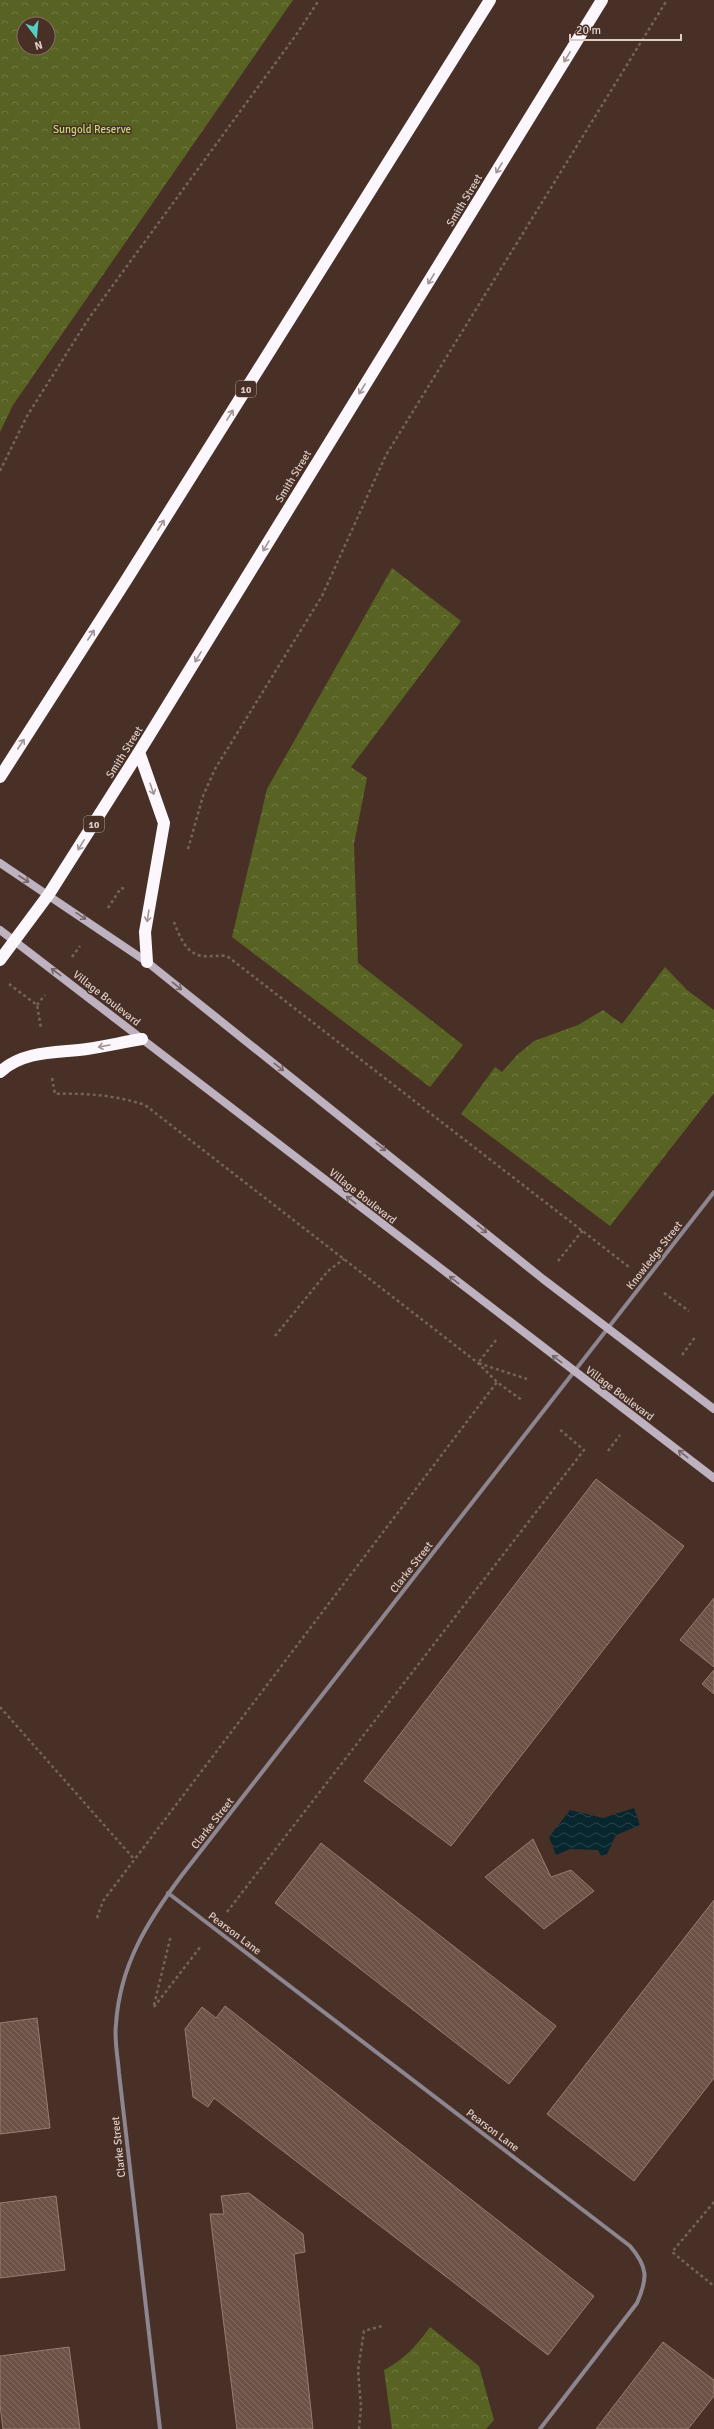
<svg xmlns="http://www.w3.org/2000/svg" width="714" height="2429" font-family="Signika,sans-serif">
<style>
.forest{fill:url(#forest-crowns);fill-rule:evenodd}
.water{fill:url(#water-waves)}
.building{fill:url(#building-back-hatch);stroke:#987c70}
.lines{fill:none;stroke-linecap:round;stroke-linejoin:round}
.path{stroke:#77625a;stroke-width:2.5;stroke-dasharray:3 3;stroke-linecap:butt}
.street{stroke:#8d858f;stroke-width:4}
.secondary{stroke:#beb1c0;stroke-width:8}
.highway{stroke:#fbf7fc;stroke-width:12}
.oneway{stroke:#a29492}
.oneway2{stroke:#776464}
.labels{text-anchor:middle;stroke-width:3;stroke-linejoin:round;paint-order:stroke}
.shield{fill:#483027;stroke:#b09e97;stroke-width:1}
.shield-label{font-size:10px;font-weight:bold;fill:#ddcdc7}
.park-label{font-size:11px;fill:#c6d875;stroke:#483027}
.street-label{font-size:11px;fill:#ddcdc7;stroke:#483027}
</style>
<defs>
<pattern id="forest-crowns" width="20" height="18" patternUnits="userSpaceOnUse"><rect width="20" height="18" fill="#586323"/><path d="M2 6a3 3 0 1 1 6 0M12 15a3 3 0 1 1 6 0" fill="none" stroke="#707841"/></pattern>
<pattern id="water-waves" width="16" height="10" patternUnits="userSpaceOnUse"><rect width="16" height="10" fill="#08262e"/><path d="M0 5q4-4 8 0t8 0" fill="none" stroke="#2c444b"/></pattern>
<pattern id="building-back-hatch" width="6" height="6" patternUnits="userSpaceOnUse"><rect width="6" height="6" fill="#6c5247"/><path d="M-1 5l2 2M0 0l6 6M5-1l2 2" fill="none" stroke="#816a60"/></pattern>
</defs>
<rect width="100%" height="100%" fill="#483027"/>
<path class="forest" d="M 0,0 L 293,0 L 13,405 L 0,432 ZM 24,24 L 48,24 L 48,48 L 24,48 Z
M 392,568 L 461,621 L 351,767 L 367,778 L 354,844 L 358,963 L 463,1045 L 430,1087 L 232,937 L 267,789 Z
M 665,967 L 687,990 L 714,1010 L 714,1093 L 610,1226 L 461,1114 L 495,1067 L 502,1072 L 517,1055 L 534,1041 L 578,1025 L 603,1010 L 622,1024 Z
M 430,2327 L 479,2366 L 494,2420 L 486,2429 L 392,2429 L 384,2370 C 405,2359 417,2345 430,2327 Z"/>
<path class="water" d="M 634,1808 L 640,1825 L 616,1835 L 607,1854 L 601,1856 L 598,1850 L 570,1849 L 556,1855 L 549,1837 L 570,1810 L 603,1818 Z"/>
<path class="building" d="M 596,1479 L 684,1546 L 451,1846 L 364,1781 Z
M 714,1598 L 714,1667 L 680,1640 Z
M 714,1670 L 714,1694 L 702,1684 Z
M 533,1839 L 551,1877 L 571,1870 L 594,1891 L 544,1929 L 485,1877 Z
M 321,1843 L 556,2026 L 509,2084 L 275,1903 Z
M 714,1900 L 714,2078 L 634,2181 L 547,2114 Z
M 225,2006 L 594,2296 L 548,2355 L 214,2098 L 208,2107 L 193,2097 L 185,2029 L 202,2007 L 216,2018 Z
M 37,2018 L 50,2128 L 0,2134 L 0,2023 Z
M 249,2193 L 303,2234 L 305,2252 L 294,2254 L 313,2429 L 237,2429 L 210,2214 L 224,2214 L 221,2196 Z
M 56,2196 L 65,2270 L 0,2278 L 0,2203 Z
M 663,2342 L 714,2380 L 714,2396 L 688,2429 L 596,2429 Z
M 69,2347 L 80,2429 L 3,2429 L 0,2405 L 0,2356 Z"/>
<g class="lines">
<path class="path" d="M 0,471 L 27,416 L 89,318 L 296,35 L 319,0
M 188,849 L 203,796 L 215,769 L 322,596 L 386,455 L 667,0
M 108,908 L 121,888 L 126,889
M 174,922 C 179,935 186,954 202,956 C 210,957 218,955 227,956 L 629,1267
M 72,957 L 80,946
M 9,984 L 37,1005 L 41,1028
M 37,1005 L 45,995
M 52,1078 L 55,1094 C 87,1093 115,1095 145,1105 L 478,1363 L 497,1382
M 558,1261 L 583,1230
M 664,1293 L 689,1311
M 275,1336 L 328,1271 L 344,1259
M 496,1340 L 478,1363 L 527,1379
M 682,1355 L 696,1336
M 608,1451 L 620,1435
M 0,1707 L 135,1860
M 227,1912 L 584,1450 L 558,1428
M 97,1918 L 103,1901 L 497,1382 L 523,1401
M 154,2005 L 171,1935
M 154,2007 L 201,1946
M 714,2202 L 672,2252 L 714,2286
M 359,2429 L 361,2407 L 358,2370 L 364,2331 L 382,2326"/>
<path class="street" d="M 168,1893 L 630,2246 C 648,2267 648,2278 637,2303 L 540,2429
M 160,2429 L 119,2073 C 118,2058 114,2040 116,2024 C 120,1965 147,1922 182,1875 L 714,1192"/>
<path class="secondary" d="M 0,863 L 147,962 L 543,1279 L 714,1409
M 0,930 L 714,1478"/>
<path class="highway" d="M 139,752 L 164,823 L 145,932 L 147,962
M 0,777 L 125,582 L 490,0
M 0,960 L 49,894 L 139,752 L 602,0
M 0,1072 C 24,1050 58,1053 87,1049 C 106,1046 124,1042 142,1039"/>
</g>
<defs><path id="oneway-shaft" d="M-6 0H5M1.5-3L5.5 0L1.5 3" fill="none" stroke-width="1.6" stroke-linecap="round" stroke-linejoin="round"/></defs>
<g class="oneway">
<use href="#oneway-shaft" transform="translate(567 57) rotate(122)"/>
<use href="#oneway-shaft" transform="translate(499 168) rotate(121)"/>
<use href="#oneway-shaft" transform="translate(431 279) rotate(122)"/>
<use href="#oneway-shaft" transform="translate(362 389) rotate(122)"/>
<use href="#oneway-shaft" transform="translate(230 415) rotate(-58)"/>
<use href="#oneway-shaft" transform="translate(161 525) rotate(-58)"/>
<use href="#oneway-shaft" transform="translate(266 546) rotate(121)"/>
<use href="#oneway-shaft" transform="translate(91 635) rotate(-57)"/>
<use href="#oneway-shaft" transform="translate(198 657) rotate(121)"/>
<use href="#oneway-shaft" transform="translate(21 744) rotate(-57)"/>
<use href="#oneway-shaft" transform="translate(152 789) rotate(71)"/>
<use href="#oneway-shaft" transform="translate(81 845) rotate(122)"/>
<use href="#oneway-shaft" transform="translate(148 916) rotate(99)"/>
<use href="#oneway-shaft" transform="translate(104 1046) rotate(170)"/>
</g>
<g class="oneway2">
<use href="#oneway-shaft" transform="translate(24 879) rotate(33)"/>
<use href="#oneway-shaft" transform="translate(81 916) rotate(34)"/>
<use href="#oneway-shaft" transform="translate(56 972) rotate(-143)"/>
<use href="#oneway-shaft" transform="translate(177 986) rotate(39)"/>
<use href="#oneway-shaft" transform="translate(279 1067) rotate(38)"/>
<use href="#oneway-shaft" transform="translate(381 1147) rotate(38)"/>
<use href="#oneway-shaft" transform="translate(351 1200) rotate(-142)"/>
<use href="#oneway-shaft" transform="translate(482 1229) rotate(39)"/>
<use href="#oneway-shaft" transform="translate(454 1280) rotate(-142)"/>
<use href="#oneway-shaft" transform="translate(557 1359) rotate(-143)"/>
<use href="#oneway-shaft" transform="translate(683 1454) rotate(-142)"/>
</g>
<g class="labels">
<g class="shield">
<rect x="236" y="381" width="20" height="16" rx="3"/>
<rect x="84" y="816" width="20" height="16" rx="3"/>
</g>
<g class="shield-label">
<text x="246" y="393">10</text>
<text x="94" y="828">10</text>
</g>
<g class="park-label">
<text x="92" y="133">Sungold Reserve</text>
</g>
<g class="street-label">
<text transform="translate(464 200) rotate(-59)" y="4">Smith Street</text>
<text transform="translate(293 476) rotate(-59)" y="4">Smith Street</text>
<text transform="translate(124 752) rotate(-58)" y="4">Smith Street</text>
<text transform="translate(107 998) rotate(38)" y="4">Village Boulevard</text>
<text transform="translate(363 1196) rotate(38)" y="4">Village Boulevard</text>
<text transform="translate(654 1255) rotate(-52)" y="4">Knowledge Street</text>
<text transform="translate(620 1393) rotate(37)" y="4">Village Boulevard</text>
<text transform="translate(411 1567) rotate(-52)" y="4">Clarke Street</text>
<text transform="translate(212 1823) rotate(-52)" y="4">Clarke Street</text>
<text transform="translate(235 1933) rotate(37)" y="4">Pearson Lane</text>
<text transform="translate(493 2130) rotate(37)" y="4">Pearson Lane</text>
<text transform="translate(118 2147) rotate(-96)" y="4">Clarke Street</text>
</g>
</g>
<g transform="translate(36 36) rotate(164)"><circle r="19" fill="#483027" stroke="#846f67"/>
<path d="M0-3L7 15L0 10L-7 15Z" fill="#56cec3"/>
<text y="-6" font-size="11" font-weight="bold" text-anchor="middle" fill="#ddcdc7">N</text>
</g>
<path d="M570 34v6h111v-6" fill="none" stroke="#ddcdc7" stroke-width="2"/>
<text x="576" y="34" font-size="12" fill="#ddcdc7" stroke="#483027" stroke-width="3" paint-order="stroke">20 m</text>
</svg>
